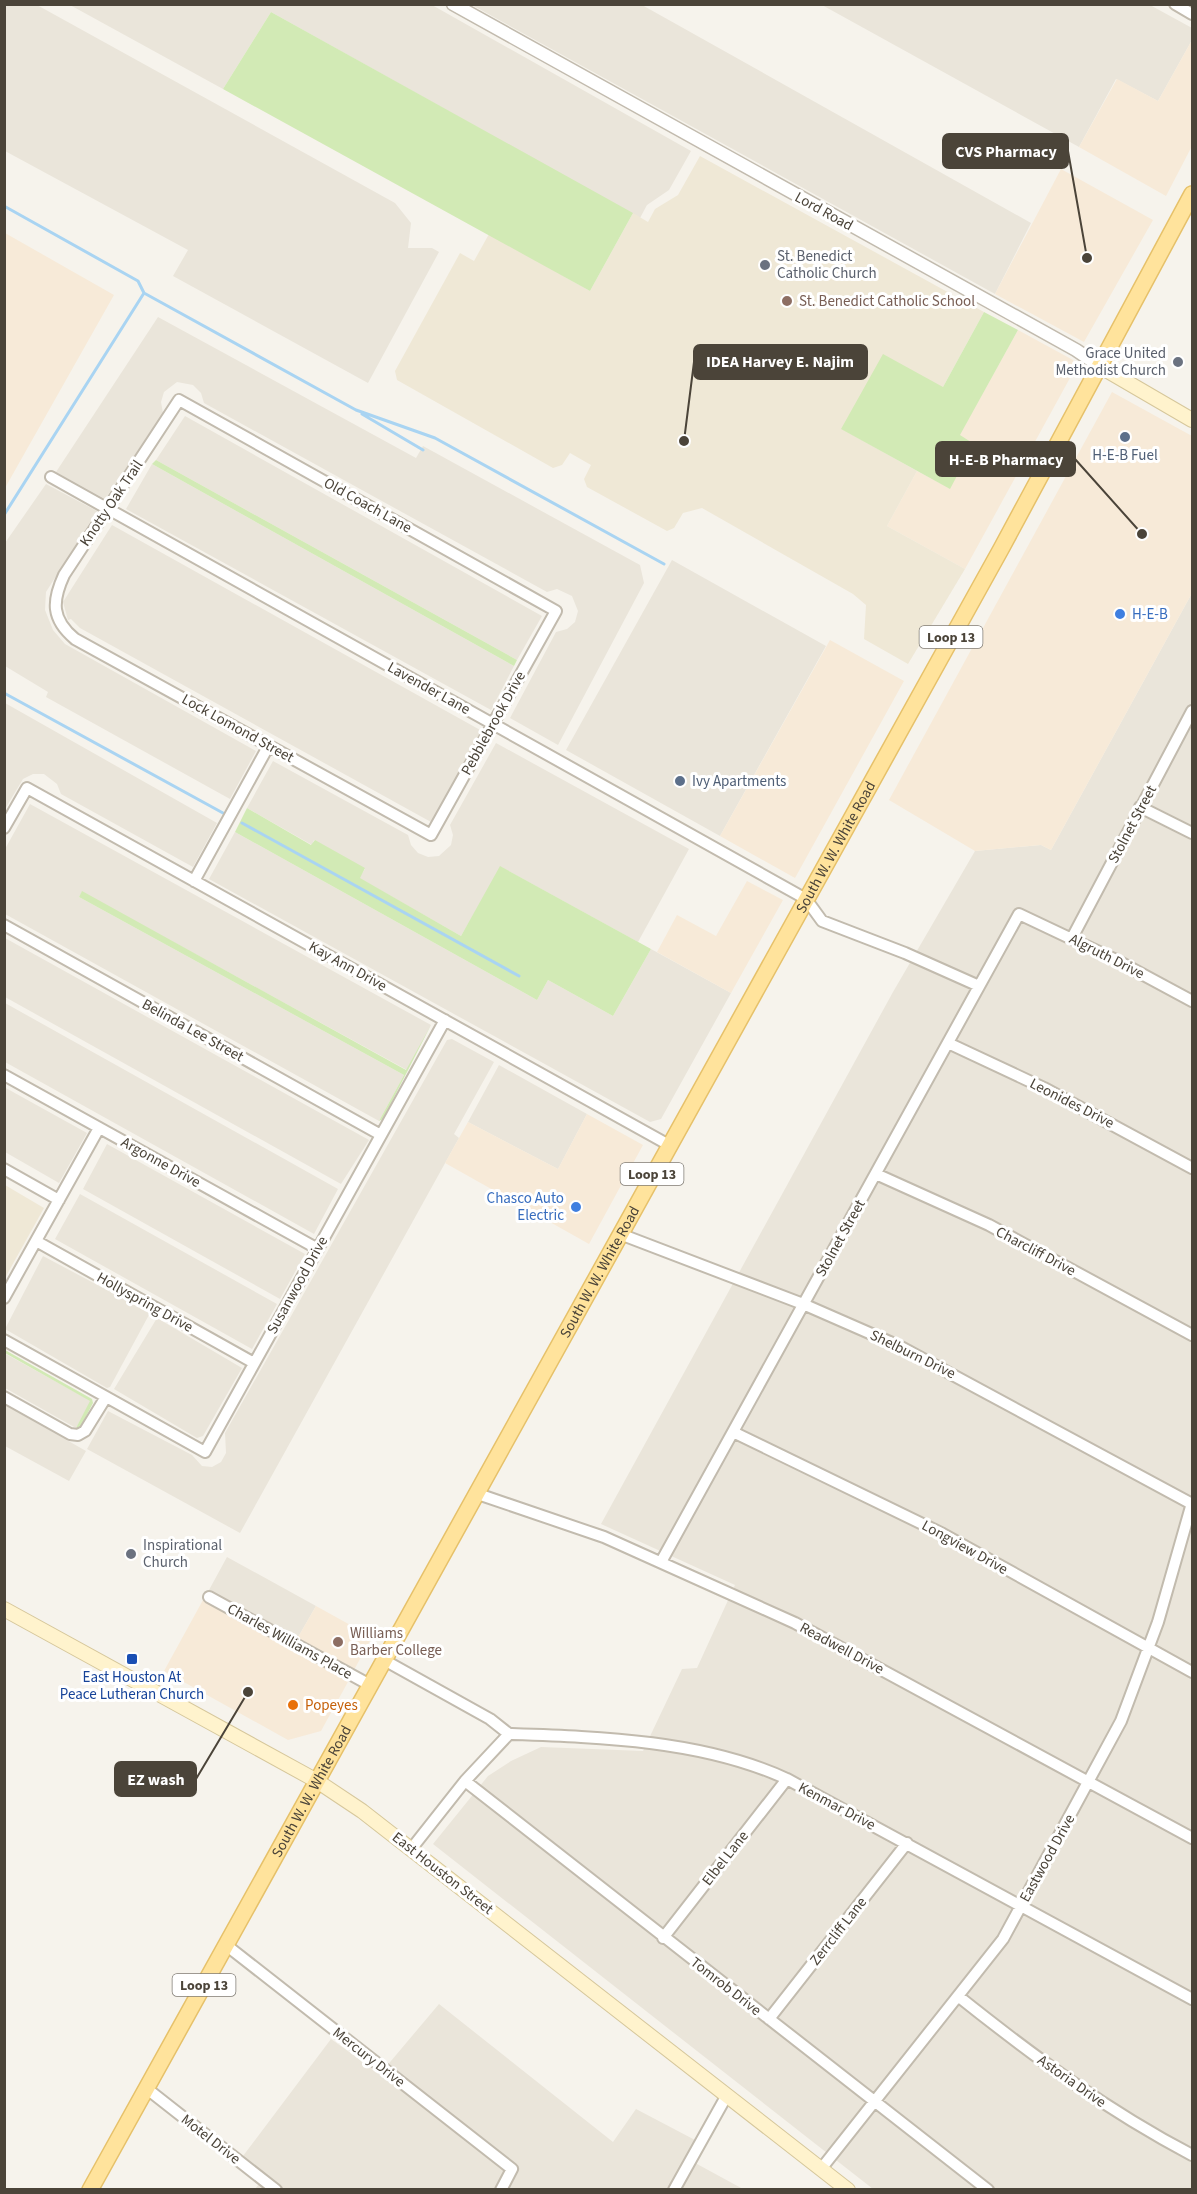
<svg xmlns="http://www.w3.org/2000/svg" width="1197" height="2194" font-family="'Source Sans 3',sans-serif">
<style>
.residential{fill:#eae5da}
.commercial{fill:#f7ead8}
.education{fill:#efe8d6}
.green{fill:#d2eab5}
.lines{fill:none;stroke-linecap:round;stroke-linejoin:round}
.stream{stroke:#a9d4f2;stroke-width:3}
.minor-casing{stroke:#c2bbae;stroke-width:14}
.tertiary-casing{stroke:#c2bbae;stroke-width:15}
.secondary-casing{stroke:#d6c79b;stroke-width:16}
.primary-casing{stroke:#e6c16a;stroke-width:18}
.minor{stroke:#fff;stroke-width:10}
.tertiary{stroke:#fff;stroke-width:12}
.secondary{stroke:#fff3cd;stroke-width:14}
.primary{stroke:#ffe39c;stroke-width:15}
.worship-dot{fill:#6b7280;stroke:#fff;stroke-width:2}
.education-dot{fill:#8d6e63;stroke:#fff;stroke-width:2}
.service-dot{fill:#5c6f8a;stroke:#fff;stroke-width:2}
.shop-dot{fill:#3f7fe0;stroke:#fff;stroke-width:2}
.transit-dot{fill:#1a4fb4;stroke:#fff;stroke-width:2}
.food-dot{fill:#e8710a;stroke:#fff;stroke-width:2}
.labels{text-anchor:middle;stroke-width:6;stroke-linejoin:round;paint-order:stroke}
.shield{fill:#fff;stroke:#817c74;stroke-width:1.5}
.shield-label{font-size:14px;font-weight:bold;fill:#4b4439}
.street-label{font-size:15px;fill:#4b4439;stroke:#fff}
.worship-label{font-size:15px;fill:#5b616d;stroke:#fff;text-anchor:start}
.education-label{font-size:15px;fill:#785e54;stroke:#fff;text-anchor:start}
.service-label{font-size:15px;fill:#4e5e75;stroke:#fff}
.shop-label{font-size:15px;fill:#366cbe;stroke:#fff;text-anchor:start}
.transit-label{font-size:15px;fill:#164399;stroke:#fff}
.food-label{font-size:15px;fill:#c56008;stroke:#fff;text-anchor:start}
.leader{fill:none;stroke:#4b4439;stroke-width:2}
.callout-dot{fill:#4b4439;stroke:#fff;stroke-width:2}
.callout{fill:#4b4439;stroke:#4b4439;stroke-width:2}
.callout-label{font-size:16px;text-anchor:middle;font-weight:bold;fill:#fff}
</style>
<rect width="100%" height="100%" fill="#f6f3ec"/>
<path class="residential" d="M 4,5 L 37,5 L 395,203 L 411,223 L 408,248 L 432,248 L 439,252 L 368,383 L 173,276 L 188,250 L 5,151 Z
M 70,5 L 432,5 L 691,151 L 669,190 L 647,205 L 640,218 L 271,12 L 223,89 Z
M 472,5 L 642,5 L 1031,223 L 995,294 Z
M 822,5 L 1150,5 L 1192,28 L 1192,40 L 1158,101 L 1116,79 L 1079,147 Z
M 158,317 L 416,458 L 423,446 L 640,565 L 644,583 L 558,745 L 510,718 L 556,632 L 567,629 L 575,622 L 578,611 L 572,596 L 557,589 L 547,592 L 204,403 L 201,393 L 193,385 L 177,382 L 164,392 L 161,402 L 163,413 L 105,499 L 56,472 Z
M 185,416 L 542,616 L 517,660 L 156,460 Z
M 152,464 L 514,666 L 491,710 L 126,509 Z
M 46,484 L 97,511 L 46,592 L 45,610 L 53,630 L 65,644 L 256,751 L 230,799 L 46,697 L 48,692 L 5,666 L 5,543 Z
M 112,525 L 482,731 L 431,822 L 80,628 L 71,619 L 68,620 L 63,602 Z
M 672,560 L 826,646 L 720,836 L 566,750 Z
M 1192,593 L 1192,2189 L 873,2189 L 433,1844 L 488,1776 L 511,1761 L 541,1747 L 643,1751 L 682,1669 L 697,1668 L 735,1585 L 601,1524 L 893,992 L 975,851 L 1041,845 L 1051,850 Z
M 5,703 L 217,823 L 193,867 L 61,794 L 57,784 L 44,774 L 33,774 L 23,779 L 5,809 Z
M 496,743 L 689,849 L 638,942 L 501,867 L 461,936 L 359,878 L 365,869 L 314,840 L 312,845 L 247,808 L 273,761 L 408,835 L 411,845 L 418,853 L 428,857 L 439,856 L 451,845 L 453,835 L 450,825 Z
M 30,804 L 431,1025 L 407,1070 L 82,892 L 79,897 L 404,1075 L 379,1121 L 5,914 L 5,849 Z
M 235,832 L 537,1000 L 548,980 L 613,1016 L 651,949 L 731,993 L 661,1119 L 650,1122 L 209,879 Z
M 4,938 L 5,938 L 369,1140 L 341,1184 L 5,997 Z
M 5,1003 L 338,1189 L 314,1234 L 5,1062 Z
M 452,1039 L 494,1062 L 454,1134 L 459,1138 L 240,1533 L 87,1449 L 108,1411 L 192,1455 L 202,1466 L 212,1467 L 221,1462 L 226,1453 L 225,1433 L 447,1040 Z
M 499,1065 L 587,1114 L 558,1169 L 468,1122 Z
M 4,1087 L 87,1133 L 59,1183 L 5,1152 Z
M 107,1144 L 305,1254 L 280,1299 L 83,1189 Z
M 80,1194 L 277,1304 L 252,1349 L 55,1239 Z
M 43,1256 L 150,1313 L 110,1387 L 107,1388 L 5,1329 Z
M 157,1318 L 242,1368 L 203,1436 L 197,1438 L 114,1389 Z
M 4,1353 L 91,1401 L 76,1428 L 5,1388 Z
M 5,1405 L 86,1451 L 69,1481 L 5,1446 Z
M 227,1557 L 316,1606 L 297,1639 L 209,1590 Z
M 439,2004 L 613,2142 L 636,2109 L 695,2140 L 686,2158 L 743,2189 L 255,2189 L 266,2175 L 243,2156 L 331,2039 L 380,2074 Z"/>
<path class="commercial" d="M 1192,40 L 1192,146 L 1166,196 L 1079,147 L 1117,79 L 1158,101 Z
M 1061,169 L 1153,220 L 1084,342 L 995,294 Z
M 5,233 L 114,295 L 5,488 Z
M 1018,330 L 1073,360 L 1076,367 L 965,569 L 887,526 L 917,471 L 949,488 L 974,444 L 959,436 Z
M 1112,392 L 1192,436 L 1192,593 L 1051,850 L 1041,845 L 975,851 L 889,800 Z
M 830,640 L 904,681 L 795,878 L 720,836 Z
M 747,881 L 783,900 L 731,993 L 657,952 L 677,915 L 716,936 Z
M 587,1114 L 643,1145 L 589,1244 L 445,1163 L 468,1122 L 558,1169 Z
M 203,1600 L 349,1680 L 321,1731 L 288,1740 L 164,1671 Z
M 316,1606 L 372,1637 L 354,1670 L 297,1639 Z"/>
<path class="education" d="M 700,156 L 984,312 L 943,387 L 842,429 L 917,471 L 887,526 L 965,569 L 908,664 L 864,639 L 866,605 L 853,594 L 702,508 L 683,513 L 674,528 L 667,531 L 587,487 L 584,479 L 591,465 L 570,453 L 562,465 L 553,468 L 397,380 L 395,371 L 460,253 L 474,261 L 489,234 L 590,291 L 633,213 L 648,222 L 655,209 L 678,195 Z
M 5,1185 L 44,1208 L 5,1278 Z"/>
<path class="green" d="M 271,12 L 633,213 L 590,291 L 223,89 Z
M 984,312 L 1018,330 L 960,435 L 974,444 L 950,489 L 841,429 L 883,354 L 943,387 Z
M 156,460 L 517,660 L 514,666 L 152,464 Z
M 247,808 L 311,845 L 315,840 L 365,868 L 360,878 L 461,936 L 500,866 L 651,949 L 613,1016 L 548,980 L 537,1000 L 235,832 Z
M 82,891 L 406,1070 L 431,1025 L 383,1119 L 379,1121 L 404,1075 L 79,897 Z
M 5,1350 L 92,1399 L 93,1403 L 81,1426 L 76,1428 L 90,1401 L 5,1353 Z"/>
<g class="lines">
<path class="stream" d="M 4,206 L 138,281 L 144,293 L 4,515
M 144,293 L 356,410 L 435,438 L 664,564
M 362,414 L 423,450
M 4,693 L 223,813
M 242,823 L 519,976"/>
<defs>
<path id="minor" d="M 1175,4 L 1192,14
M 179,400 L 556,611 L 431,835 L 75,639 C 51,619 52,601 64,575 Z
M 51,477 L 806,899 L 822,921 L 905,953 L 979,986
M 1140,807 L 1192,833
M 4,828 L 27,788 L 669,1145
M 194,881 L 269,745
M 4,925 L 381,1135
M 1072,938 L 1192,711
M 948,1043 L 1044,1088 L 1192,1168
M 4,1075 L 318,1249
M 4,1169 L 59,1200
M 876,1174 L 989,1225 L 1192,1335
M 620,1234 L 803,1304 L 899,1346 L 1192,1504
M 36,1241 L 254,1363
M 4,1298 L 99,1128
M 4,1340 L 205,1452 L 445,1020
M 4,1397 L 70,1434 L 78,1435 L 85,1431 L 106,1397
M 733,1432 L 943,1534 L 1192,1672
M 475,1493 L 604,1537 L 795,1623 L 1192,1838
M 661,1562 L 1019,914 L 1114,959 L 1192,1001
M 209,1597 L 370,1685
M 384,1660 L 490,1719 L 509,1734
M 465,1781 L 988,2190
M 412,1848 L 465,1781 L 509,1734 C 600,1737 703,1740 787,1779 L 1192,1999
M 663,1938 L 787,1779
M 226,1945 L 512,2169 L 501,2190
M 958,1996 C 1033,2056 1108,2111 1192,2155
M 769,2019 L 907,1843
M 146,2088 L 276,2190
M 821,2169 L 1003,1939 L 1121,1721 L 1158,1622 L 1192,1503
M 674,2190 L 727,2095"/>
<path id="tertiary" d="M 453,4 L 1076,350 L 1101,367"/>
<path id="secondary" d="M 1101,367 L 1192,420
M 4,1609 L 317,1781 L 362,1811 L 848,2190"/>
<g id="primary">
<path id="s1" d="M 90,2190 L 1001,549 L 1192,194"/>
</g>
</defs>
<use href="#minor" class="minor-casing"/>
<use href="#tertiary" class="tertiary-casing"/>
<use href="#secondary" class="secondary-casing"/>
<use href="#primary" class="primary-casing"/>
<use href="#minor" class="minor"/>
<use href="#tertiary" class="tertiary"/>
<use href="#secondary" class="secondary"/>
<use href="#primary" class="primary"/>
</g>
<g class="worship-dot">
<circle cx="765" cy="265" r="6"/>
<circle cx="1178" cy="362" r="6"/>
<circle cx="131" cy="1554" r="6"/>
</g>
<g class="education-dot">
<circle cx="787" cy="301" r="6"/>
<circle cx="338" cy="1642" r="6"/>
</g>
<g class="service-dot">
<circle cx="1125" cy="437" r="6"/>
<circle cx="680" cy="781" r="6"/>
</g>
<g class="shop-dot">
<circle cx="1120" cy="614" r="6"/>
<circle cx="576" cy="1207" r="6"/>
</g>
<rect class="transit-dot" x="126" y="1653" width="12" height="12" rx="3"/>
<circle class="food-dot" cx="293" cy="1705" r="6"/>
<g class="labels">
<g class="shield">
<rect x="919.5" y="626" width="63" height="22" rx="4.5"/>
<rect x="620.5" y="1163" width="63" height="22" rx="4.5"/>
<rect x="172.5" y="1974" width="63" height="22" rx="4.5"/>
</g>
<g class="shield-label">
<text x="951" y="642">Loop 13</text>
<text x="652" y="1179">Loop 13</text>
<text x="204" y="1990">Loop 13</text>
</g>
<g class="street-label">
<text transform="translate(824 211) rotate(29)" y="5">Lord Road</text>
<text transform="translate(111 503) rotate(-56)" y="5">Knotty Oak Trail</text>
<text transform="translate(368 505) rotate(29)" y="5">Old Coach Lane</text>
<text transform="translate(429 688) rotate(29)" y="5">Lavender Lane</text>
<text transform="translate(493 723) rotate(-61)" y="5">Pebblebrook Drive</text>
<text transform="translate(238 728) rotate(29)" y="5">Lock Lomond Street</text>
<text transform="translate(1132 824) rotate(-62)" y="5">Stolnet Street</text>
<text dy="5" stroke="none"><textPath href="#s1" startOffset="1536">South W. W. White Road</textPath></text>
<text transform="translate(1107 956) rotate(27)" y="5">Algruth Drive</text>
<text transform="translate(348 966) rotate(29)" y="5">Kay Ann Drive</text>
<text transform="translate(193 1030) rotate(29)" y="5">Belinda Lee Street</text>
<text transform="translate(1072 1103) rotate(27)" y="5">Leonides Drive</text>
<text transform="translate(161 1162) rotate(29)" y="5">Argonne Drive</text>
<text transform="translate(840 1238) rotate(-61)" y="5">Stolnet Street</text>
<text transform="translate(1036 1251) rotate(28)" y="5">Charcliff Drive</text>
<text dy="5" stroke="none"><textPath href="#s1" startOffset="1050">South W. W. White Road</textPath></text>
<text transform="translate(297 1285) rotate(-61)" y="5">Susanwood Drive</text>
<text transform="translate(145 1302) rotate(29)" y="5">Hollyspring Drive</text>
<text transform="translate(913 1354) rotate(26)" y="5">Shelburn Drive</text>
<text transform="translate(965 1547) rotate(29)" y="5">Longview Drive</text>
<text transform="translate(290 1641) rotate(29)" y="5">Charles Williams Place</text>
<text transform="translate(842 1648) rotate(28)" y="5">Readwell Drive</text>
<text dy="5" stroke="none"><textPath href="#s1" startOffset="456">South W. W. White Road</textPath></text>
<text transform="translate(837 1806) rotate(28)" y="5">Kenmar Drive</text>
<text transform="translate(725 1858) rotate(-52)" y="5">Elbel Lane</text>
<text transform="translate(1047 1858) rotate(-61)" y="5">Eastwood Drive</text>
<text transform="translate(443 1873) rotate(38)" y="5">East Houston Street</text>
<text transform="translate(838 1931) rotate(-52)" y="5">Zerrcliff Lane</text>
<text transform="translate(726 1986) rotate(38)" y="5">Tomrob Drive</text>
<text transform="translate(369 2057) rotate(38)" y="5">Mercury Drive</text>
<text transform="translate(1072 2081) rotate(35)" y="5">Astoria Drive</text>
<text transform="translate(211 2139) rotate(38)" y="5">Motel Drive</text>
</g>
<g class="worship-label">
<text x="777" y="261">St. Benedict<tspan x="777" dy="17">Catholic Church</tspan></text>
<text x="1166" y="358" text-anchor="end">Grace United<tspan x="1166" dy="17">Methodist Church</tspan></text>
<text x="143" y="1550">Inspirational<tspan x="143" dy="17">Church</tspan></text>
</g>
<g class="education-label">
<text x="799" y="306">St. Benedict Catholic School</text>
<text x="350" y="1638">Williams<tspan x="350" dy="17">Barber College</tspan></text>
</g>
<g class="service-label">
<text x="1125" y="460">H-E-B Fuel</text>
<text x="692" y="786" text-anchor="start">Ivy Apartments</text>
</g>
<g class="shop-label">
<text x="1132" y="619">H-E-B</text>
<text x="564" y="1203" text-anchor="end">Chasco Auto<tspan x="564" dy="17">Electric</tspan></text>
</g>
<g class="transit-label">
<text x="132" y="1682">East Houston At<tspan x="132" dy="17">Peace Lutheran Church</tspan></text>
</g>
<g class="food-label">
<text x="305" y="1710">Popeyes</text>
</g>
</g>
<path class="leader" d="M1087 258L1068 151M684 441L694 362M1142 534L1075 459M248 1692L196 1779"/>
<g class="callout-dot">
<circle cx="1087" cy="258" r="6"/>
<circle cx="684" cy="441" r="6"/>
<circle cx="1142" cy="534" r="6"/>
<circle cx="248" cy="1692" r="6"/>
</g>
<g class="callout">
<rect x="943" y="134" width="125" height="34" rx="6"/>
<rect x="694" y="345" width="173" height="34" rx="6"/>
<rect x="936" y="442" width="139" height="34" rx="6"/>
<rect x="115" y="1762" width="81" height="34" rx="6"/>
</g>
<g class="callout-label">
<text x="1006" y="157">CVS Pharmacy</text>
<text x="780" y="367">IDEA Harvey E. Najim</text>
<text x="1006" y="465">H-E-B Pharmacy</text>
<text x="156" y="1785">EZ wash</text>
</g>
<rect width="1197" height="2194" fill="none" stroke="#4b4439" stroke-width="12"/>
</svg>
